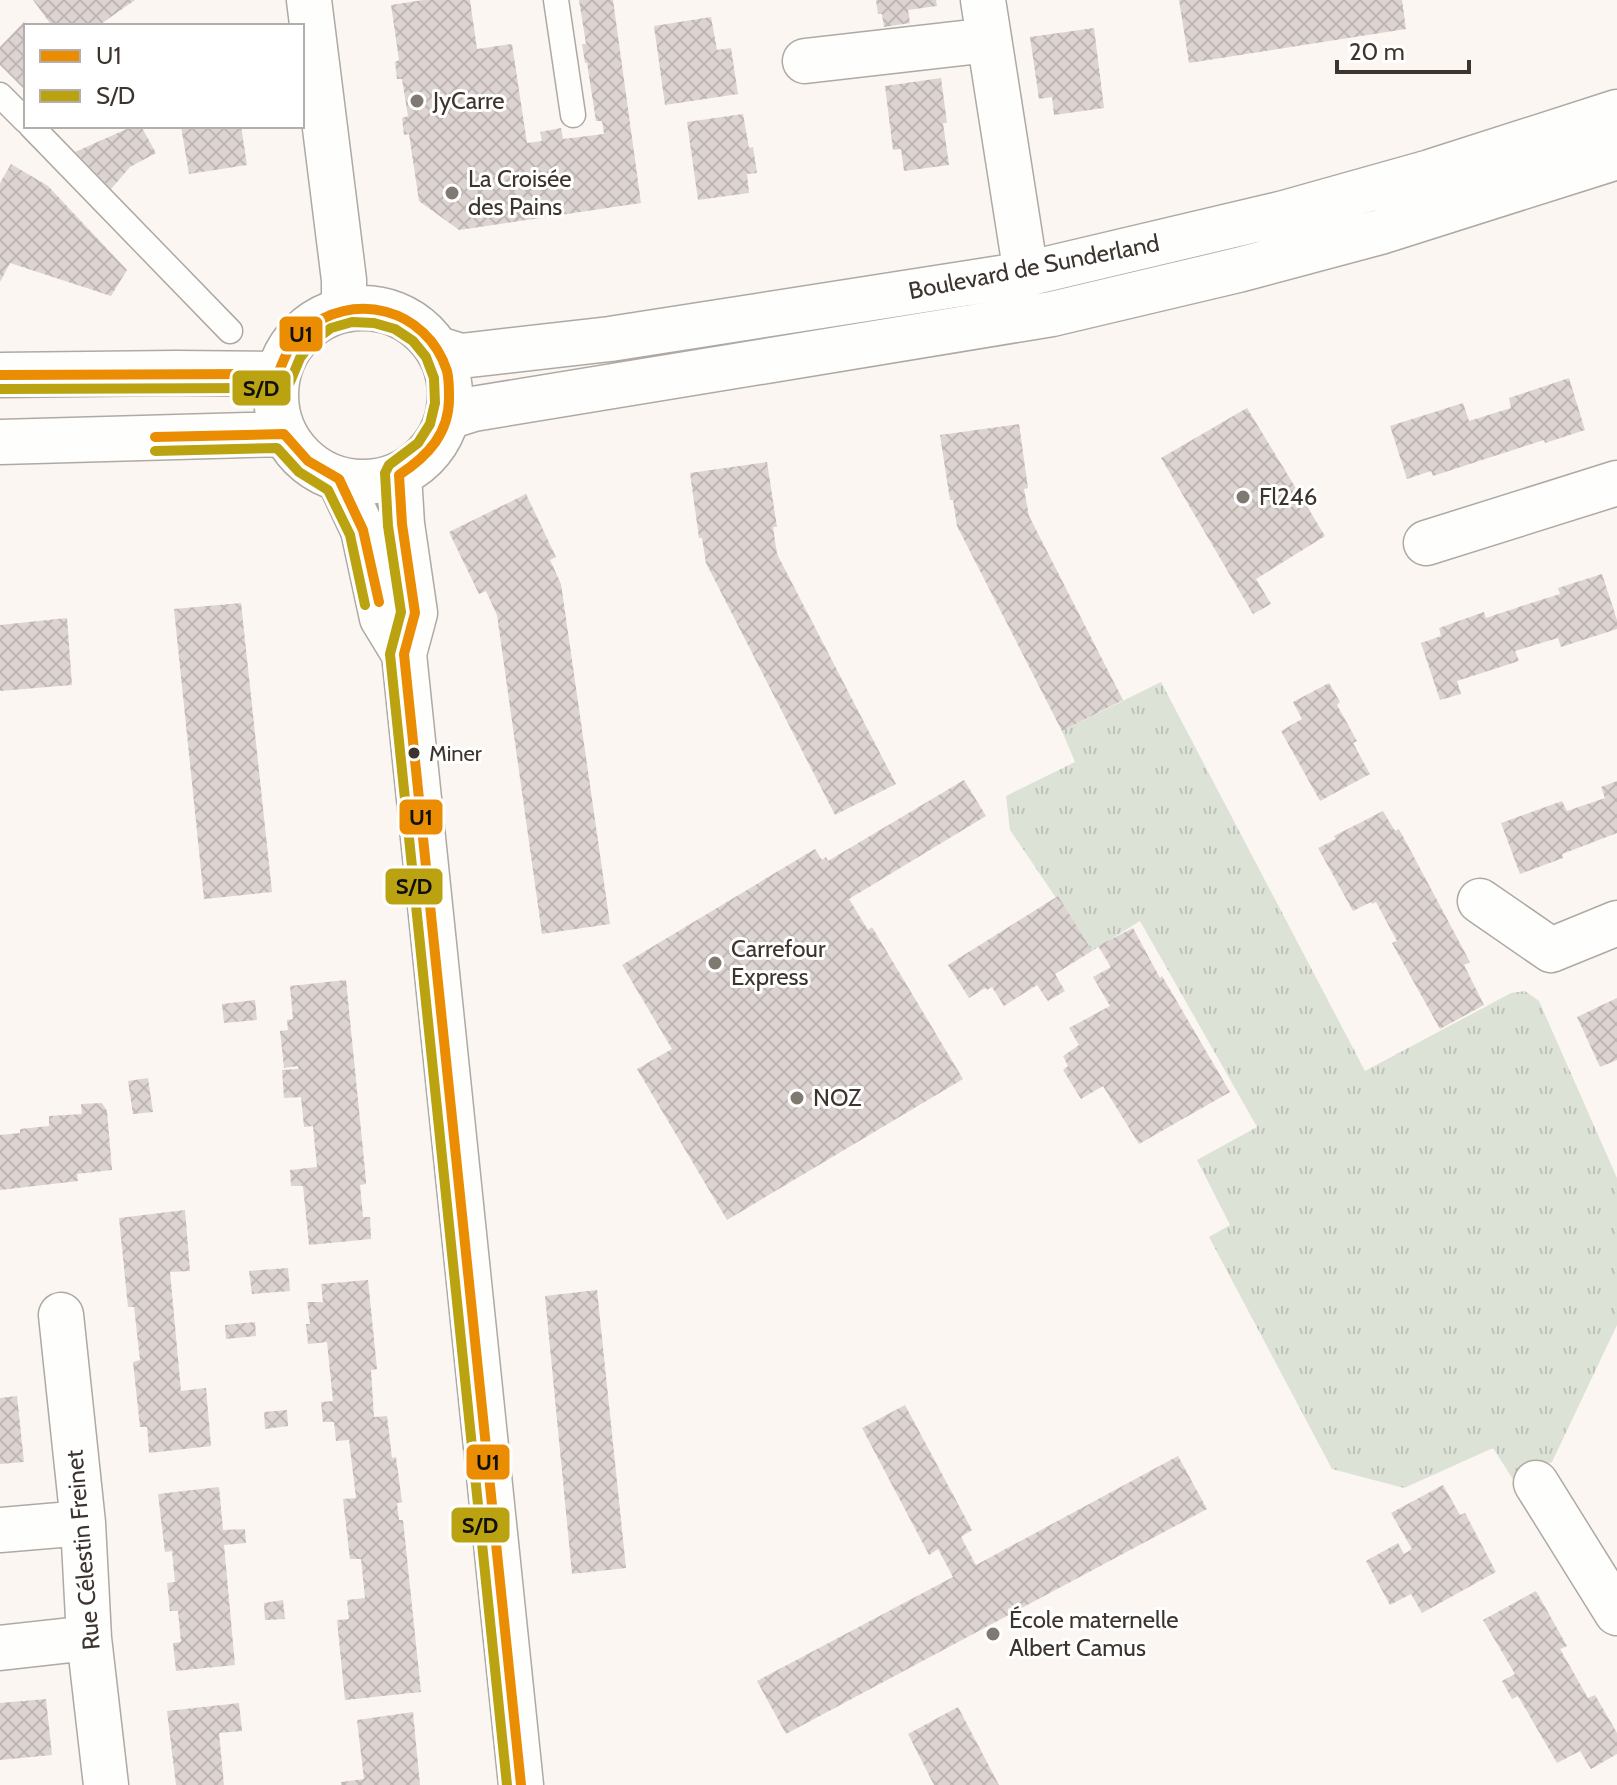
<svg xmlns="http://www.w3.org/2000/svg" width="1617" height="1785" font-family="Cabin,sans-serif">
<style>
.grass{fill:url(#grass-tufts)}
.building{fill:url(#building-cross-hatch)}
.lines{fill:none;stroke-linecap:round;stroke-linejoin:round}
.lane-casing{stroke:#afa9a3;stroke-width:27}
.street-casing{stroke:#afa9a3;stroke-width:47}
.secondary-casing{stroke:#afa9a3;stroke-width:47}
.lane{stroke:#fefefd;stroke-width:24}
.street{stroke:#fefefd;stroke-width:44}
.secondary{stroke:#fefefd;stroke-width:44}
.bus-1-casing{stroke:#fff;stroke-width:16}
.bus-2-casing{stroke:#fff;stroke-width:16}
.bus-1{stroke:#ea8d02;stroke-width:10}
.bus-2{stroke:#bba210;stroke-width:10}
.poi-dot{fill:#807972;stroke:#fff;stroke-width:3}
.bus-dot{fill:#3d352d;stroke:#fff;stroke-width:3}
.labels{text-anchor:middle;stroke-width:6;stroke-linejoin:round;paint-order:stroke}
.bus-label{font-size:22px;fill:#3d352d;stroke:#fff;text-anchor:start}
.poi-label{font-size:24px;fill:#3d352d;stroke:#fff;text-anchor:start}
.street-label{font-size:24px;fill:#3d352d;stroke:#fff}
.line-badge{stroke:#fff;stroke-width:3}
.pale-badge-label{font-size:22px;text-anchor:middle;font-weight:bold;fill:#111}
</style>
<defs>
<pattern id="grass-tufts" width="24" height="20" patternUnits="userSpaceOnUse" patternTransform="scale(2)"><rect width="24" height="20" fill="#dce2d6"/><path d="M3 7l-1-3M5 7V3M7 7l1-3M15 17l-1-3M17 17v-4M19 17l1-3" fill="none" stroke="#bec2b8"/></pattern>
<pattern id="building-cross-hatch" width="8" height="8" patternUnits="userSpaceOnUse" patternTransform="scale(2)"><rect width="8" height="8" fill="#ddd4d2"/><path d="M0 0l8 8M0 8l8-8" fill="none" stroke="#bfb7b5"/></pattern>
</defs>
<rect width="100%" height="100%" fill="#fbf6f1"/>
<path class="grass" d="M 1161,682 L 1365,1071 L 1511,993 L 1525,991 L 1539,1001 L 1617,1178 L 1617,1325 L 1552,1462 L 1514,1481 L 1493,1448 L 1404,1488 L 1332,1469 L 1209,1237 L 1230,1225 L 1197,1160 L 1257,1127 L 1140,921 L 1092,951 L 1010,830 L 1006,796 L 1075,762 L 1062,731 Z"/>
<path class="building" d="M 33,0 L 135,0 L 98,26 L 52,26 Z
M 423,0 L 470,0 L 477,49 L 512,44 L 527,143 L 542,141 L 540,132 L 561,128 L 563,139 L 604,134 L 602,121 L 596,121 L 587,63 L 585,63 L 582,44 L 586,44 L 579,0 L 613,0 L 641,203 L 459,230 L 419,201 L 409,134 L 404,135 L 402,118 L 408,116 L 402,79 L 397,79 L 395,62 L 399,60 L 391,5 Z
M 876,0 L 936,0 L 937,6 L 908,10 L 910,23 L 884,27 L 882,14 L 878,14 Z
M 1179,0 L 1402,0 L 1406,29 L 1189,63 Z
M 711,17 L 717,50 L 731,48 L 738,94 L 665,105 L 654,26 Z
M 24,22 L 26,25 L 26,91 L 0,65 L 0,47 Z
M 1094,28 L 1104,108 L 1054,115 L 1052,97 L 1039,99 L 1030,37 Z
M 941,78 L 947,123 L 943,123 L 949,165 L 904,171 L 901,149 L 893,150 L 885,86 Z
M 743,114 L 749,148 L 753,147 L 757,173 L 747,174 L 749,193 L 698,200 L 687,122 Z
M 129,126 L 141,126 L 156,153 L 130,167 L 111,189 L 75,152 L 129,128 Z
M 181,126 L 241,126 L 247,165 L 189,174 Z
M 11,164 L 48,186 L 127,270 L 111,296 L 10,263 L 0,282 L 0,183 Z
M 1569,378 L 1585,430 L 1545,443 L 1544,440 L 1433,476 L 1431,471 L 1407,479 L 1390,426 L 1463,403 L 1469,421 L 1511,408 L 1509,398 Z
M 1247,408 L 1325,536 L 1256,579 L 1271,604 L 1253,614 L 1161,458 Z
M 1019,424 L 1028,488 L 1024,489 L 1029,516 L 1123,700 L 1062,731 L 957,526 L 953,500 L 950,500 L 940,435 Z
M 767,462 L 777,527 L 773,527 L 777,554 L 896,784 L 835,815 L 706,563 L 702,538 L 699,538 L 690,473 Z
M 526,494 L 556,557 L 550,560 L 561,584 L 610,924 L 542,934 L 497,615 L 486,591 L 479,594 L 449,532 Z
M 1602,574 L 1617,620 L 1617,629 L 1561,647 L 1558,638 L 1515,651 L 1519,661 L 1457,681 L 1461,694 L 1440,700 L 1421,643 L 1441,636 L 1439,628 L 1484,612 L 1486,618 L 1522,606 L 1560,594 L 1558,588 Z
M 241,603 L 272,892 L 204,899 L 174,609 Z
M 67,618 L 72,685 L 0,691 L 0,625 Z
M 1329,683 L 1340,702 L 1337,705 L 1357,741 L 1353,743 L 1370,774 L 1320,801 L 1281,731 L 1302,719 L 1293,702 Z
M 964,780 L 986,816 L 849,899 L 868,930 L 872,927 L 963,1079 L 727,1220 L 637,1069 L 672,1049 L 622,965 L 815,849 L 822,860 L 826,857 L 828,861 Z
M 1617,781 L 1617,833 L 1562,854 L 1563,858 L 1520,874 L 1501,823 L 1562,801 L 1567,811 L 1605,798 L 1601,787 Z
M 1383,811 L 1395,831 L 1399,829 L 1470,962 L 1464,965 L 1484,1005 L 1440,1029 L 1392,943 L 1397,941 L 1376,902 L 1372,904 L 1371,902 L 1353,911 L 1318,848 L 1336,839 L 1334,836 Z
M 1058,896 L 1092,951 L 1055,974 L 1065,991 L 1048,1001 L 1037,985 L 1004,1006 L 992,987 L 987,990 L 985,988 L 969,998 L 948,965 Z
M 1133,928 L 1160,978 L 1162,976 L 1230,1092 L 1139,1144 L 1103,1086 L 1081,1099 L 1063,1070 L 1068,1066 L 1063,1056 L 1079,1045 L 1069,1028 L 1110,1006 L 1093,977 L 1111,967 L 1098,946 Z
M 346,980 L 366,1180 L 366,1184 L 360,1185 L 363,1217 L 370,1217 L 371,1239 L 309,1245 L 303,1186 L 291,1186 L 290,1170 L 317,1167 L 313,1126 L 304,1127 L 301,1097 L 284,1098 L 282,1070 L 298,1069 L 298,1066 L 284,1068 L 280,1031 L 288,1030 L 287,1020 L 293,1019 L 290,986 Z
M 1617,998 L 1617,1060 L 1600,1067 L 1577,1017 Z
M 255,1000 L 257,1020 L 224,1023 L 222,1004 Z
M 148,1078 L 153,1112 L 133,1114 L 128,1081 Z
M 102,1103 L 107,1111 L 112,1170 L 77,1174 L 78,1181 L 0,1190 L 0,1135 L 20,1133 L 20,1129 L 49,1126 L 49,1116 L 82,1114 L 81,1104 Z
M 185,1210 L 190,1271 L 170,1272 L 181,1391 L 206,1388 L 211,1446 L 149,1453 L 147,1427 L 140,1427 L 133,1362 L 140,1360 L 134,1307 L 128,1307 L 119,1218 Z
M 288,1268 L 290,1291 L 252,1294 L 249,1271 Z
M 368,1280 L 377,1369 L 371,1370 L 374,1417 L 387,1416 L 392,1458 L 396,1457 L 402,1502 L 397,1503 L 399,1520 L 403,1520 L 421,1692 L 345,1700 L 337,1620 L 349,1619 L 347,1600 L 365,1598 L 361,1559 L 350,1559 L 343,1499 L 356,1498 L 349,1440 L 336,1441 L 334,1422 L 323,1422 L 321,1402 L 333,1401 L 327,1342 L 308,1344 L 306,1324 L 310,1324 L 307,1302 L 323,1302 L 321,1284 Z
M 597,1290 L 626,1568 L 572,1574 L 545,1296 Z
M 255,1322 L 256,1336 L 226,1339 L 225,1325 Z
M 17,1396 L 24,1462 L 0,1464 L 0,1398 Z
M 905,1405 L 972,1530 L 961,1537 L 976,1565 L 1178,1456 L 1207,1509 L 786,1734 L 757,1681 L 953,1577 L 938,1549 L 929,1555 L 862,1428 Z
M 287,1410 L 288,1426 L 265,1429 L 264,1412 Z
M 1443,1485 L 1460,1515 L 1465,1513 L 1496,1572 L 1422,1613 L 1411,1594 L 1390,1605 L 1366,1561 L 1398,1543 L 1404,1554 L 1412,1549 L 1391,1513 Z
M 219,1487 L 223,1530 L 245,1529 L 246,1543 L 224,1545 L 235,1665 L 176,1671 L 173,1643 L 181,1642 L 178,1611 L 170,1611 L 167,1583 L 175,1582 L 172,1551 L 165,1552 L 158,1494 Z
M 1536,1591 L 1567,1646 L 1560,1649 L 1588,1698 L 1595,1695 L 1617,1733 L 1617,1754 L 1591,1769 L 1580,1751 L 1557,1763 L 1518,1696 L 1512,1699 L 1502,1681 L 1515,1674 L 1483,1620 Z
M 283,1600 L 285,1619 L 265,1620 L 264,1603 Z
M 46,1699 L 52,1755 L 0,1760 L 0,1703 Z
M 239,1703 L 242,1731 L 219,1733 L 224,1785 L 176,1785 L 167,1711 Z
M 958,1707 L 999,1785 L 934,1785 L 908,1734 Z
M 413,1712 L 420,1785 L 341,1785 L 341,1782 L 364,1779 L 357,1720 Z"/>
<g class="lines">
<defs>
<path id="lane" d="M 556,0 L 573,115
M 0,95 L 26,121
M 31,126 L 230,331"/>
<path id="street" d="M 983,0 L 1026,274
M 805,61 L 989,40
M 1426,543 L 1617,483
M 1480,901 L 1551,950 L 1617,923
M 61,1315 L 83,1523 L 89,1638 L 106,1785
M 1536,1483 L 1617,1613
M 0,1530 L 83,1523
M 0,1648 L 89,1638"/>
<path id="secondary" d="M 309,0 L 344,280 L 344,310
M276 395a87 87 0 1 1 174 0a87 87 0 1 1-174 0Z
M 438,349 L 461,356 L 610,339 L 1026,274 L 1284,213 L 1430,172 L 1617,112
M 0,375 L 175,373 L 278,374
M 448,417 L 473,409 L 1052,314 L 1238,270 L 1380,232 L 1617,157
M 0,442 L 284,434
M 399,475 L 402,524 L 415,613 L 404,654 L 521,1785
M 339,479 L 363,530 L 382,618 L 404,654"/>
</defs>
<use href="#lane" class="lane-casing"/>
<use href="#street" class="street-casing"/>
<use href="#secondary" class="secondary-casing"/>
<use href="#lane" class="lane"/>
<use href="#street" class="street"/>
<use href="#secondary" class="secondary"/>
<defs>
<path id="bus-1" d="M 0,375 L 278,374 C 284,359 290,342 303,332 C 352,289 427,308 447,371 C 449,379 449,388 449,396 C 450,433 428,456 399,475 L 402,524 L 415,613 L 404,654 L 521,1785
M 155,437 L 284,434 L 308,461 L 339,479 L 363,530 L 379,602"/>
<path id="bus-2" d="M 0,389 L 281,388 L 290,382 L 300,358 L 311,343 L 331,328 L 352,322 L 374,323 L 395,329 L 413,341 L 426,357 L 434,378 L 435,403 L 430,424 L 418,443 L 389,465 L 385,473 L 388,526 L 401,612 L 390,654 L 507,1785
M 155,451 L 277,448 L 299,472 L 328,490 L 350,535 L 365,605"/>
</defs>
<use href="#bus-1" class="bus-1-casing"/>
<use href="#bus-2" class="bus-2-casing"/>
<use href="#bus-1" class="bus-1"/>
<use href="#bus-2" class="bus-2"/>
</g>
<g class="poi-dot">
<circle cx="417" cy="101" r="8"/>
<circle cx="452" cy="193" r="8"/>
<circle cx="1243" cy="497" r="8"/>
<circle cx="715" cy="963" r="8"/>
<circle cx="797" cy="1098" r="8"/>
<circle cx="993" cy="1634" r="8"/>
</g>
<circle class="bus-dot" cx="414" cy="753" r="7"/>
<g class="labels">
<g class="bus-label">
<text x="429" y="761">Miner</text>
</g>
<g class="poi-label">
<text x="433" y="109">JyCarre</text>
<text x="468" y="187">La Croisée<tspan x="468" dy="28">des Pains</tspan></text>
<text x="1259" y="505">Fl246</text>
<text x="731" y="957">Carrefour<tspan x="731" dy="28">Express</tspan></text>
<text x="813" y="1106">NOZ</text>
<text x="1009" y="1628">École maternelle<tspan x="1009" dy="28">Albert Camus</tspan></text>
</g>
<g class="street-label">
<text transform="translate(1034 267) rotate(-11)" y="8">Boulevard de Sunderland</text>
<text transform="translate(83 1550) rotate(-95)" y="8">Rue Célestin Freinet</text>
</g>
</g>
<g class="line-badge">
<rect x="278" y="315" width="46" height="38" rx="8" fill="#ea8d02"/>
<rect x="231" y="369" width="61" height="38" rx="8" fill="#bba210"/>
<rect x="398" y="798" width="46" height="38" rx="8" fill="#ea8d02"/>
<rect x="384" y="867" width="60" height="39" rx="8" fill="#bba210"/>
<rect x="465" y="1443" width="46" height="38" rx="8" fill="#ea8d02"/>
<rect x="450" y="1506" width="61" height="38" rx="8" fill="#bba210"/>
</g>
<g class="pale-badge-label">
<text x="301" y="342">U1</text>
<text x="261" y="396">S/D</text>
<text x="421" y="825">U1</text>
<text x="414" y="894">S/D</text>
<text x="488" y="1470">U1</text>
<text x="480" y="1533">S/D</text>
</g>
<rect x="24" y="24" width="280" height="104" fill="#ffffff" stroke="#b1aeab" stroke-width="2"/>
<rect x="40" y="50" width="40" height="12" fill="#ea8d02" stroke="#b1aeab" stroke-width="2"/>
<text x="96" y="64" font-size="24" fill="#3d352d">U1</text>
<rect x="40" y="90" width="40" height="12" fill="#bba210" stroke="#b1aeab" stroke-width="2"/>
<text x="96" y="104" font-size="24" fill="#3d352d">S/D</text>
<path d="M1337 60v12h132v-12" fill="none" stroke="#3d352d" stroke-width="4"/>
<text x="1349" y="60" font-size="24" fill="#3d352d" stroke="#ffffff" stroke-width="6" paint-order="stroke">20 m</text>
</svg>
